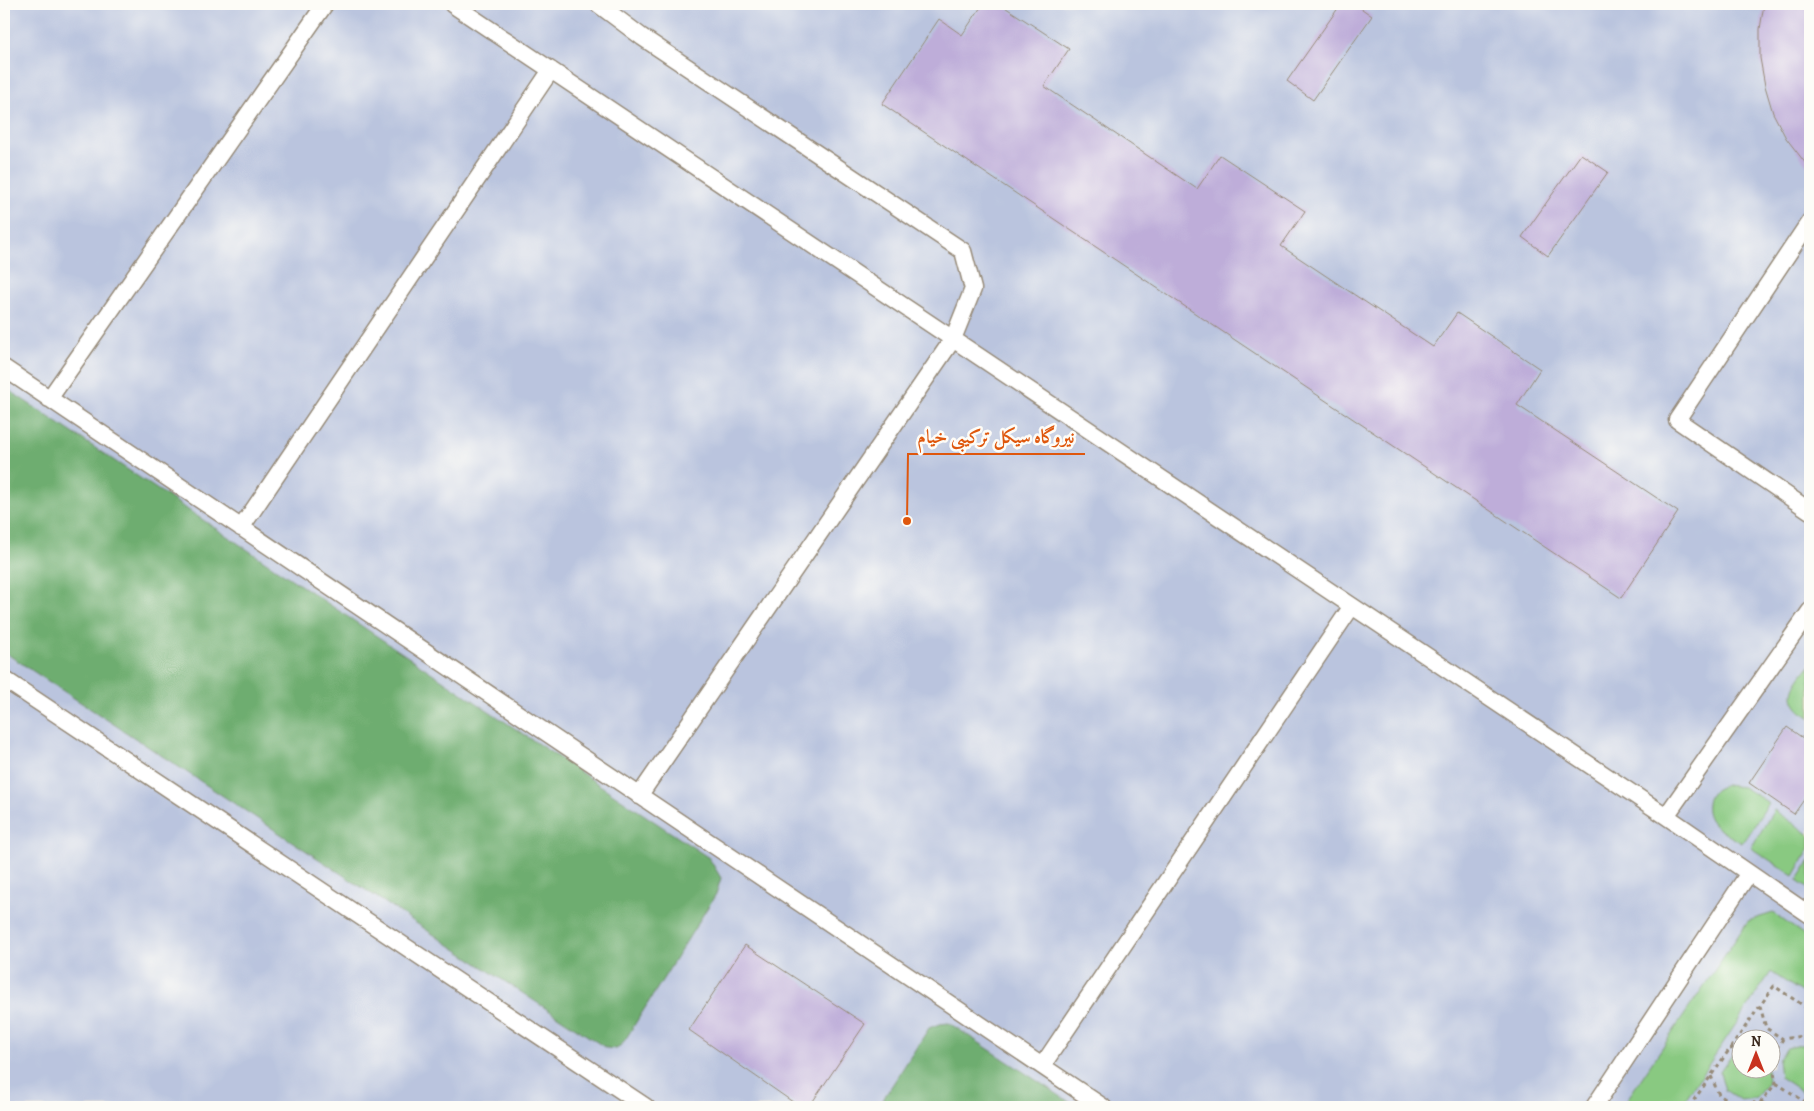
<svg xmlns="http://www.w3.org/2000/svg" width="1814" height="1111" font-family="Alegreya,Amiri,serif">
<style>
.industrial{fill:#bac4de;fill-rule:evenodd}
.green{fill:#89c981;stroke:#627a50}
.forest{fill:#6ead6f;stroke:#546c46}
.building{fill:#beadd9}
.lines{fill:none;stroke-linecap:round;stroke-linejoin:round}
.lane-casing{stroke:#968a78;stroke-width:19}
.path{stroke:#968a78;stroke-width:3;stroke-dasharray:4 4;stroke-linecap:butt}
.lane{stroke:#fff;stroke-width:16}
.leader{fill:none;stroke:#df570d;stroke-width:2}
.callout-dot{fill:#df570d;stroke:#fdfcf7;stroke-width:2}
.callout-label{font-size:19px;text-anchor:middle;font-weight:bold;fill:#df570d;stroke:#fdfcf7;stroke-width:5;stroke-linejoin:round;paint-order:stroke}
</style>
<rect width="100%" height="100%" fill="#fdfcf7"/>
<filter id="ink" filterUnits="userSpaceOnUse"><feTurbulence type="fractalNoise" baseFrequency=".02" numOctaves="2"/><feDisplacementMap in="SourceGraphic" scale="10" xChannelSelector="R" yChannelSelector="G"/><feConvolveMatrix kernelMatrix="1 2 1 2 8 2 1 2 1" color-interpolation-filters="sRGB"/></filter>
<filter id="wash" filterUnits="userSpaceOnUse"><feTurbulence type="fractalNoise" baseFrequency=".0096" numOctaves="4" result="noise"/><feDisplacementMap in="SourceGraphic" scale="20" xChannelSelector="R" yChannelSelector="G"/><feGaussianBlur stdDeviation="1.12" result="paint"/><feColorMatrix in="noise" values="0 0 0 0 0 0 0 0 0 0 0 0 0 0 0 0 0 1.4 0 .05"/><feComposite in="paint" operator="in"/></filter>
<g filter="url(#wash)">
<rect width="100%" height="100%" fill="#f2ead2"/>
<path class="industrial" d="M 4,4 L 1810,4 L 1810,1107 L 4,1107 ZM 1742,1038 L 1772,1038 L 1772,1068 L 1742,1068 Z"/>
<path class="green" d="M 1810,665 L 1810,718 C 1783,700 1792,687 1810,665 Z
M 1725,785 L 1743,787 L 1769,803 L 1742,843 C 1727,834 1704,825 1707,804 C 1708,793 1715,789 1725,785 Z
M 1774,810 L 1810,835 L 1810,848 L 1794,876 L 1751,848 Z
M 1810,861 L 1810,890 L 1797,881 Z
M 1773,913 L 1810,939 L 1810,998 L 1771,972 L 1680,1107 L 1622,1107 L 1748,921 Z
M 1806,1044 L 1810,1047 L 1810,1097 L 1780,1077 L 1778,1060 L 1787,1048 Z
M 1741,1054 L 1742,1068 L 1767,1069 L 1768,1082 L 1756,1098 L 1740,1100 L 1725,1090 L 1720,1072 L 1732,1055 Z"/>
<path class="forest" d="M 4,387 L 709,858 L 721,878 L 716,894 L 625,1040 L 617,1049 L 606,1048 L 4,652 Z
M 949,1023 L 1077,1107 L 878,1107 L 929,1028 L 939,1024 Z"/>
<g id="blocks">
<path class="building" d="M 983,4 L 1000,4 L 1069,49 L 1044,86 L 1197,189 L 1220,155 L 1305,211 L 1281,246 L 1433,347 L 1457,313 L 1540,369 L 1517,405 L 1678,512 L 1621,598 L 882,104 L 939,19 L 962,35 Z
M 1341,4 L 1355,4 L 1372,16 L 1313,100 L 1287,81 Z
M 1764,4 L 1810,4 L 1810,169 L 1786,138 L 1773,113 L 1765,86 L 1760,58 L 1760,29 Z
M 1581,154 L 1608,172 L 1548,256 L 1522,237 Z
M 1787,727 L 1810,743 L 1810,791 L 1794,814 L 1749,783 Z
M 745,945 L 865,1024 L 809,1107 L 800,1107 L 689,1030 Z"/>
</g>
</g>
<g filter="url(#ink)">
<use href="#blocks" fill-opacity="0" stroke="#968a78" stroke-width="1"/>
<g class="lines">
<defs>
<path id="lane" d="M 452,4 L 1666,816 L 1810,915
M 598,4 L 642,37 L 963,251 L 973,289 L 953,339 L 639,796
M 1810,221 L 1677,420 L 1810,511
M 4,368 L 1103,1107
M 49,399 L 325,4
M 241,528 L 551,70
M 4,679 L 646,1107
M 1666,816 L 1810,611
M 1042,1066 L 1352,606
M 1594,1107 L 1749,873"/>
</defs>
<use href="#lane" class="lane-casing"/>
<path class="path" d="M 1760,1006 L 1766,1028 L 1783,1039
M 1730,1049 L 1742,1047
M 1772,1055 L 1783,1039 L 1808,1035 L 1810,1036
M 1711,1076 L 1719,1095 L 1735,1105 L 1761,1102 L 1776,1083 L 1772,1062
M 1776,1083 L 1810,1105
M 1761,1102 L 1769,1107
M 1689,1107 L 1774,986 L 1810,1010"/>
<use href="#lane" class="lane"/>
</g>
</g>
<path class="leader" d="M907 521L908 454H1085"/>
<circle class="callout-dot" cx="907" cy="521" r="5"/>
<g class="callout-label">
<text x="996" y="443">نیروگاه سیکل ترکیبی خیام</text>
</g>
<rect width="1814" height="1111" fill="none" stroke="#fdfcf7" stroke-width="20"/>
<g transform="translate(1756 1054)"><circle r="24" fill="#fdfcf7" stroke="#afa8a0"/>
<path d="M0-4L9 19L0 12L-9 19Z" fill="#c8321e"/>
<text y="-8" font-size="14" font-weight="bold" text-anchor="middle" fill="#3b2a1e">N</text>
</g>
</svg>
